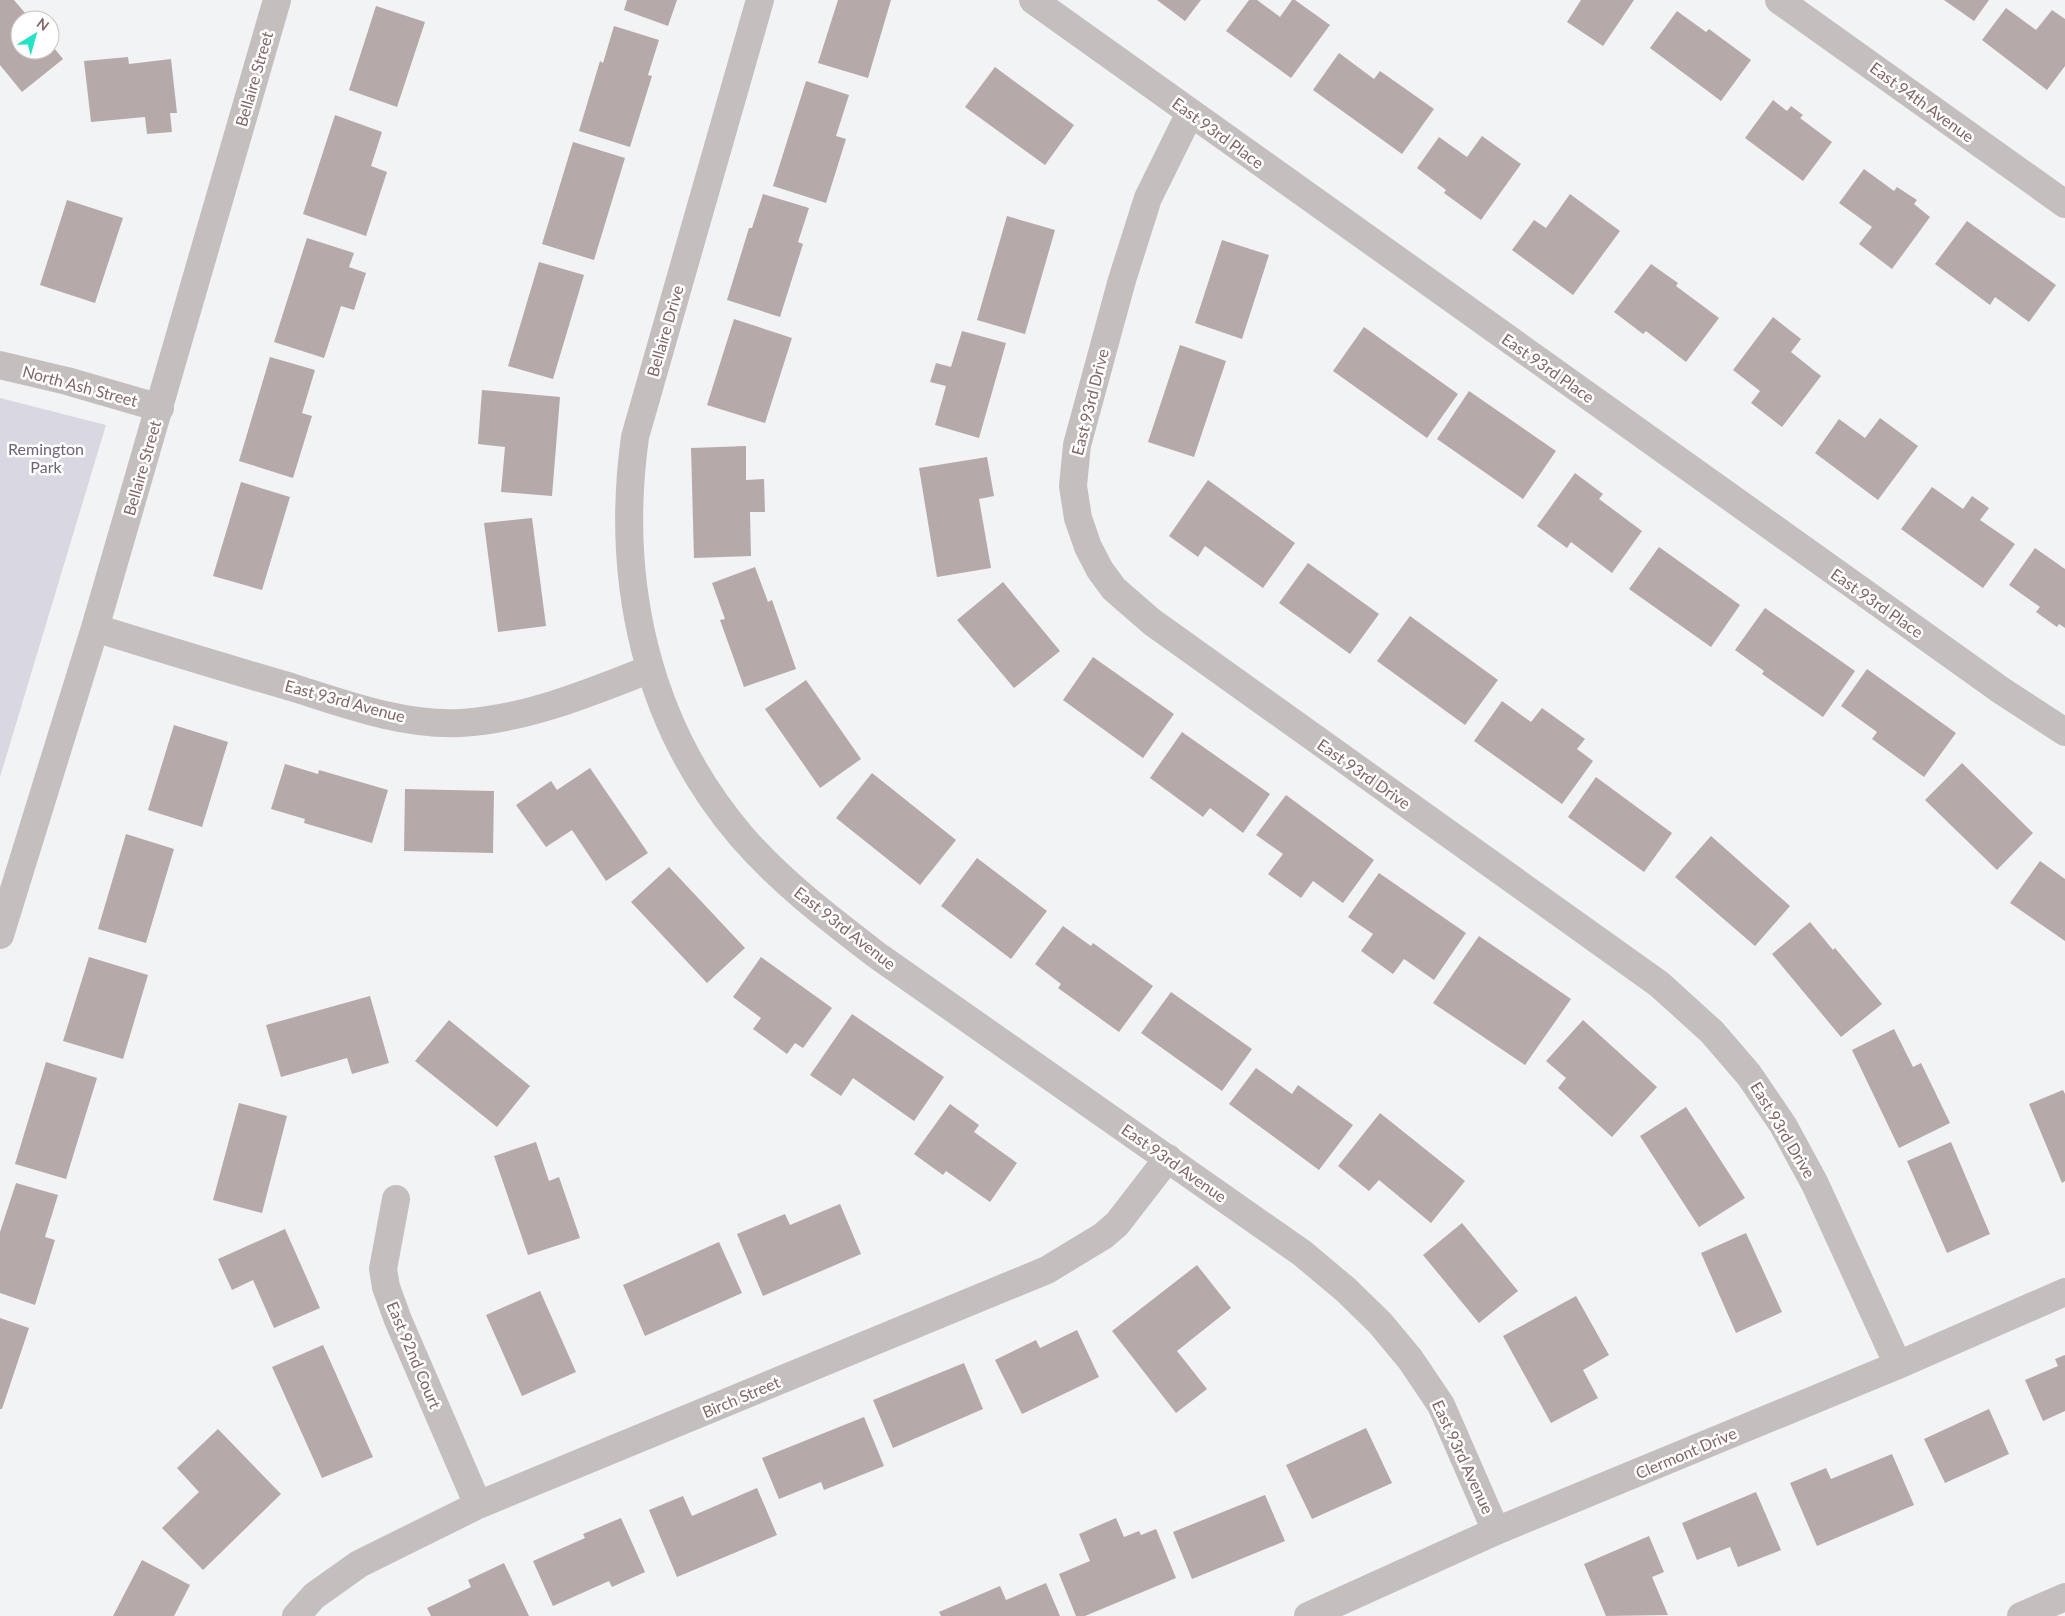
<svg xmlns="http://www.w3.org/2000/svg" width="2065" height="1616" font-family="Lato,sans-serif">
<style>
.green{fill:#d9d7e1}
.building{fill:#b6a9a9}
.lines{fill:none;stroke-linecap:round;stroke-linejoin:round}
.minor{stroke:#c5bebe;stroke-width:28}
.tertiary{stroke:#c5bebe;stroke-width:28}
.labels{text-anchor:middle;stroke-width:5;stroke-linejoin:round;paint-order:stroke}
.street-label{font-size:16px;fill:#826564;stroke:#fff}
.park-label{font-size:16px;fill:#6c637a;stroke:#fff}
</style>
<rect width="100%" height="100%" fill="#f1f3f5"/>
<path class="green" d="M 0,398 L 106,425 L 0,777 Z"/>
<path class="building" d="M 0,0 L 14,0 L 31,20 L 20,20 L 20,50 L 50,50 L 50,43 L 63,59 L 22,92 L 0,65 Z
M 627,0 L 677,0 L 668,26 L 624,10 Z
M 838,0 L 891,0 L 868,78 L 818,63 Z
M 1157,0 L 1201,0 L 1185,21 Z
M 1249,0 L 1257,0 L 1280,17 L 1292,0 L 1295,0 L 1330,25 L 1291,78 L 1226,31 Z
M 1581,0 L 1634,0 L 1603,46 L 1567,22 Z
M 1944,0 L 1989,0 L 1974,21 Z
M 376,6 L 425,22 L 397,107 L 349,90 Z
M 2006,8 L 2036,30 L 2052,10 L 2065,19 L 2065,66 L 2047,90 L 1982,40 Z
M 1677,11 L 1706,32 L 1709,29 L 1751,60 L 1721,101 L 1650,48 Z
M 614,26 L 659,40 L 648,75 L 652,76 L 630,147 L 579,131 L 600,61 L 603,63 Z
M 1339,53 L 1374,79 L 1380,71 L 1434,109 L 1402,154 L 1313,90 Z
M 128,57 L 129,64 L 171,59 L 177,113 L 170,113 L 172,132 L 147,134 L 145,117 L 91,122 L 84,61 Z
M 995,67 L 1074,125 L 1045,165 L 965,107 Z
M 806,81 L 849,95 L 836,136 L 846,139 L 826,203 L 773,186 Z
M 1773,100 L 1787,111 L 1791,106 L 1803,115 L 1800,118 L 1832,142 L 1803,181 L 1745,138 Z
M 335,115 L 382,132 L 371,166 L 387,172 L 366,236 L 303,214 Z
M 1482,136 L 1521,164 L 1481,220 L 1444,193 L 1446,190 L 1417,168 L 1439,137 L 1467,157 Z
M 573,142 L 625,158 L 594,260 L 542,244 Z
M 1864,169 L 1894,191 L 1897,187 L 1917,200 L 1914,204 L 1930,217 L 1892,269 L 1859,244 L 1872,227 L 1839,203 Z
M 763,194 L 809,208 L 798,242 L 803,244 L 780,317 L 727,300 L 749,228 L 752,228 Z
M 1570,194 L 1620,231 L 1573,295 L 1512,250 L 1534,220 L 1546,228 Z
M 67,200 L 123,218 L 95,303 L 40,285 Z
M 1007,216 L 1055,230 L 1025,334 L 977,320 Z
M 1967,221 L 2056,285 L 2029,322 L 1995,297 L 1990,305 L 1935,264 Z
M 307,238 L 354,253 L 349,267 L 366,273 L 354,310 L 341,306 L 324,358 L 274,342 Z
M 1222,240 L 1269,255 L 1242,339 L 1195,323 Z
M 539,262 L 584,275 L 553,379 L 508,366 Z
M 1651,264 L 1678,283 L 1676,286 L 1719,318 L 1686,362 L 1646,331 L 1643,334 L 1614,312 Z
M 1773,317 L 1801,339 L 1791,352 L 1821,376 L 1782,427 L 1751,403 L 1760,391 L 1733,370 Z
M 734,319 L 792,338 L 765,423 L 707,405 Z
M 1364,327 L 1458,394 L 1427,438 L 1333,371 Z
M 962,331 L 1006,343 L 979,438 L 935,425 L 946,386 L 930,382 L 936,363 L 951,367 Z
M 1180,345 L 1226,361 L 1194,457 L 1148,442 Z
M 270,357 L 315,370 L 302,413 L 312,416 L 293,478 L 239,461 Z
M 482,390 L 560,397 L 552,496 L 501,492 L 505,447 L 478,444 Z
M 1469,391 L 1556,451 L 1523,499 L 1437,439 Z
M 1880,418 L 1918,446 L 1878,500 L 1815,453 L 1839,419 L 1865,438 Z
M 746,446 L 746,480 L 764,479 L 765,512 L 750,512 L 751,556 L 694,558 L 691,448 Z
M 987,457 L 994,496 L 979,499 L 991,568 L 937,577 L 919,468 Z
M 1575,473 L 1603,494 L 1599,499 L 1642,531 L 1612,573 L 1571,542 L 1567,548 L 1537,526 Z
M 1208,480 L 1295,543 L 1263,588 L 1205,546 L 1198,557 L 1169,536 Z
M 241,482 L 290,497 L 262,590 L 213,576 Z
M 1932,487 L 1963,509 L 1972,496 L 1989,508 L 1980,520 L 2015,544 L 1983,588 L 1901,529 Z
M 532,518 L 546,626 L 498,632 L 484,523 Z
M 1659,547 L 1740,605 L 1711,647 L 1629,589 Z
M 2035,548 L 2065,569 L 2065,628 L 2059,624 L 2057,627 L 2036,612 L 2040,607 L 2009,585 Z
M 1308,563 L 1379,614 L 1350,654 L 1279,603 Z
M 755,567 L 768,602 L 772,600 L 796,669 L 744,687 L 720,620 L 725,619 L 712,583 Z
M 1003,582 L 1060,651 L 1014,688 L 957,620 Z
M 1765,608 L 1855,671 L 1823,717 L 1762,674 L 1764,671 L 1735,650 Z
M 1410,616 L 1498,680 L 1465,725 L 1377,661 Z
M 1093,657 L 1174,714 L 1143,758 L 1063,700 Z
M 1867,669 L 1956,733 L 1924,777 L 1872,739 L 1877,732 L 1841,706 Z
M 806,680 L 861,759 L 820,788 L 765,709 Z
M 1502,701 L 1531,722 L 1542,708 L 1585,739 L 1577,749 L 1593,761 L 1562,804 L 1474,741 Z
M 174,725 L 228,742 L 202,827 L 148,810 Z
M 1182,732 L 1270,794 L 1243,833 L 1210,808 L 1203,817 L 1150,778 Z
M 1962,763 L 2033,833 L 1997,870 L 1925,800 Z
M 285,764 L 318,774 L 319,770 L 388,790 L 372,843 L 304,823 L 305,819 L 271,809 Z
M 590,768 L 648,853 L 606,881 L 572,830 L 546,847 L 516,805 L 551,781 L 557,790 Z
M 872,773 L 956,840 L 920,885 L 836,818 Z
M 1596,777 L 1672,833 L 1644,872 L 1568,817 Z
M 405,789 L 494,791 L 493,853 L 404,851 Z
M 1286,795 L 1374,860 L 1343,903 L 1313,881 L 1301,898 L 1268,874 L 1283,854 L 1256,835 Z
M 126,834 L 174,849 L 146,943 L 98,929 Z
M 1711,836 L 1790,906 L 1755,946 L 1675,877 Z
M 977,858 L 1047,911 L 1011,959 L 941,906 Z
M 2040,861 L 2065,879 L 2065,941 L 2010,903 Z
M 669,867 L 745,948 L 707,983 L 631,902 Z
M 1379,873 L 1466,933 L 1434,980 L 1404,959 L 1393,974 L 1361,951 L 1373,934 L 1348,917 Z
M 1810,922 L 1833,950 L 1835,948 L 1882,1004 L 1841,1037 L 1772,954 Z
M 1063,926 L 1091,946 L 1093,943 L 1153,986 L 1119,1032 L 1058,988 L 1061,984 L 1035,964 Z
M 1479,936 L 1571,999 L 1525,1065 L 1433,1003 Z
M 89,957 L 148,975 L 123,1059 L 63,1041 Z
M 761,957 L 832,1008 L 803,1048 L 795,1043 L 787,1054 L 753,1029 L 761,1018 L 733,997 Z
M 1171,992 L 1252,1049 L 1222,1091 L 1141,1033 Z
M 370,996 L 389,1063 L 352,1074 L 347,1058 L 281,1077 L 266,1025 Z
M 852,1014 L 944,1077 L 914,1121 L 853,1078 L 841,1096 L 810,1075 Z
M 449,1020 L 530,1086 L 497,1127 L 415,1061 Z
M 1583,1020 L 1657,1087 L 1612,1137 L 1558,1088 L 1566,1078 L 1546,1061 Z
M 1894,1029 L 1913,1067 L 1921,1063 L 1950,1123 L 1899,1148 L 1852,1050 Z
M 46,1062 L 97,1078 L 66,1179 L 15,1164 Z
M 1256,1068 L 1292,1094 L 1298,1085 L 1353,1125 L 1319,1170 L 1229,1104 Z
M 2063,1090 L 2065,1094 L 2065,1181 L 2062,1183 L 2029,1104 Z
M 239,1103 L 287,1116 L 262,1213 L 213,1200 Z
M 950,1104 L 979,1125 L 974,1132 L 1017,1163 L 990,1202 L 946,1171 L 943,1175 L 914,1154 Z
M 1686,1107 L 1745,1198 L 1699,1227 L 1640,1136 Z
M 1380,1113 L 1465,1181 L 1431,1223 L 1379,1180 L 1369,1191 L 1338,1166 Z
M 536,1142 L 549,1181 L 559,1177 L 580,1238 L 528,1255 L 494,1156 Z
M 1951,1142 L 1990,1234 L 1947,1253 L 1907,1161 Z
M 16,1183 L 58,1195 L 45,1237 L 55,1240 L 35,1305 L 0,1293 L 0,1232 Z
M 840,1204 L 861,1254 L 763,1296 L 737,1234 L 785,1214 L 790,1225 Z
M 1462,1223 L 1518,1291 L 1479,1323 L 1423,1255 Z
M 285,1229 L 320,1308 L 274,1328 L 253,1280 L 232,1290 L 218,1259 Z
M 1746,1233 L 1782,1312 L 1736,1333 L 1701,1253 Z
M 719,1242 L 742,1293 L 645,1336 L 623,1285 Z
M 1197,1265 L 1231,1308 L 1177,1351 L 1207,1389 L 1176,1413 L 1112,1331 Z
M 540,1291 L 576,1372 L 522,1396 L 486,1315 Z
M 1576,1296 L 1609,1355 L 1583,1370 L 1598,1398 L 1551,1423 L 1503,1336 Z
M 0,1318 L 29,1328 L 2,1409 L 0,1409 Z
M 1077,1330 L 1099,1377 L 1022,1414 L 995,1360 L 1036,1340 L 1040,1348 Z
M 323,1345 L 373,1457 L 322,1478 L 272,1367 Z
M 2065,1355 L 2065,1411 L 2043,1421 L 2025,1380 L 2058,1366 L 2055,1359 Z
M 964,1363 L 983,1409 L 893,1448 L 873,1400 Z
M 1989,1409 L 2009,1454 L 1945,1483 L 1924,1439 Z
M 864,1417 L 884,1466 L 824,1490 L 821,1482 L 779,1499 L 762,1458 Z
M 1366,1428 L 1392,1483 L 1312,1519 L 1286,1465 Z
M 218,1429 L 281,1494 L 203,1570 L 162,1528 L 199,1492 L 177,1468 Z
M 1892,1454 L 1914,1505 L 1817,1546 L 1790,1483 L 1826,1468 L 1831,1479 Z
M 757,1488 L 777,1535 L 677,1577 L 649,1510 L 683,1496 L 692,1516 Z
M 1756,1492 L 1781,1550 L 1738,1567 L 1730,1547 L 1697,1560 L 1682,1523 Z
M 1265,1495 L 1285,1541 L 1192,1579 L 1173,1532 Z
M 621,1518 L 645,1572 L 612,1587 L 609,1581 L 553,1606 L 533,1561 L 585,1538 L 583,1534 Z
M 1116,1518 L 1124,1537 L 1139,1531 L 1141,1535 L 1156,1529 L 1176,1578 L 1085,1616 L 1076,1616 L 1059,1574 L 1090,1561 L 1079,1534 Z
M 1649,1536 L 1664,1572 L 1652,1577 L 1668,1615 L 1606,1616 L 1584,1564 Z
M 142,1560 L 190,1585 L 174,1616 L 113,1616 Z
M 504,1563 L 529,1616 L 431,1616 L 427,1608 L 471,1587 L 468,1580 Z
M 1046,1583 L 1060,1616 L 941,1616 L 939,1612 L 1000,1586 L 1006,1600 Z"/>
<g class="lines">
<path class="minor" d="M 760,0 L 635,437 C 615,581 646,725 742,837 C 782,883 830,919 878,956 L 1302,1253 L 1345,1289 L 1380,1323 L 1410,1359 L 1441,1405 L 1496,1531
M 1033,0 L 2002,691 L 2065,732
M 1779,0 L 2065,204
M 1190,113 L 1148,198 L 1122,280 L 1077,445 L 1073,486 L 1078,518 L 1088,547 L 1100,570 L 1114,589 L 1152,622 L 1659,984 L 1712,1032 L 1749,1075 L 1783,1125 L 1815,1184 L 1898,1365
M 0,365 L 67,381 L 160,408
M 95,628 C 160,648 225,668 291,687 C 345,704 403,726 461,723 C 527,719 589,693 650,669
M 0,935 L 95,628 L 277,0
M 396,1199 L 383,1269 L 386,1287 L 398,1320 L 478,1505
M 296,1616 L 314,1596 L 359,1564 L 478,1505 L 1047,1270 L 1103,1236 L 1117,1224 L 1168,1158
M 1308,1616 L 1496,1531 L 1898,1365 L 2065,1292"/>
<path class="tertiary" d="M 2021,1616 L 2065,1597"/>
</g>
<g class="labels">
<g class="street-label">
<text transform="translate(254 79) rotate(-74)" y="6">Bellaire Street</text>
<text transform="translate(1922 102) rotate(36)" y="6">East 94th Avenue</text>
<text transform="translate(1218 133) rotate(36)" y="6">East 93rd Place</text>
<text transform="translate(665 331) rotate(-74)" y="6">Bellaire Drive</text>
<text transform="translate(1548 368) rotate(35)" y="6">East 93rd Place</text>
<text transform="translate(80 386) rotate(15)" y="6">North Ash Street</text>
<text transform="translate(1090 402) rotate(-76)" y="6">East 93rd Drive</text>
<text transform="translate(142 468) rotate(-74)" y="6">Bellaire Street</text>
<text transform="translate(1877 603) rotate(35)" y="6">East 93rd Place</text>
<text transform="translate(345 701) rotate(15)" y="6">East 93rd Avenue</text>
<text transform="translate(1364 774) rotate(35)" y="6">East 93rd Drive</text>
<text transform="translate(845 928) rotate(38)" y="6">East 93rd Avenue</text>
<text transform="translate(1783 1130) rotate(59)" y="6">East 93rd Drive</text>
<text transform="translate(1174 1163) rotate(35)" y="6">East 93rd Avenue</text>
<text transform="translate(414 1355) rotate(67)" y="6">East 92nd Court</text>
<text transform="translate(741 1397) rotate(-23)" y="6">Birch Street</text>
<text transform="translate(1686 1453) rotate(-23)" y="6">Clermont Drive</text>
<text transform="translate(1463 1457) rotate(65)" y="6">East 93rd Avenue</text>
</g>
<g class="park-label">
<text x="46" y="455">Remington<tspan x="46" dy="18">Park</tspan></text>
</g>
</g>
<g transform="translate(35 35) rotate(37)"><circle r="24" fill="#ffffff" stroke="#cdc1c1"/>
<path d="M0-4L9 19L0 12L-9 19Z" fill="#23e3c5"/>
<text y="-8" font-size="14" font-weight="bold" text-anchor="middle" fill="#826564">N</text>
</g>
</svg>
